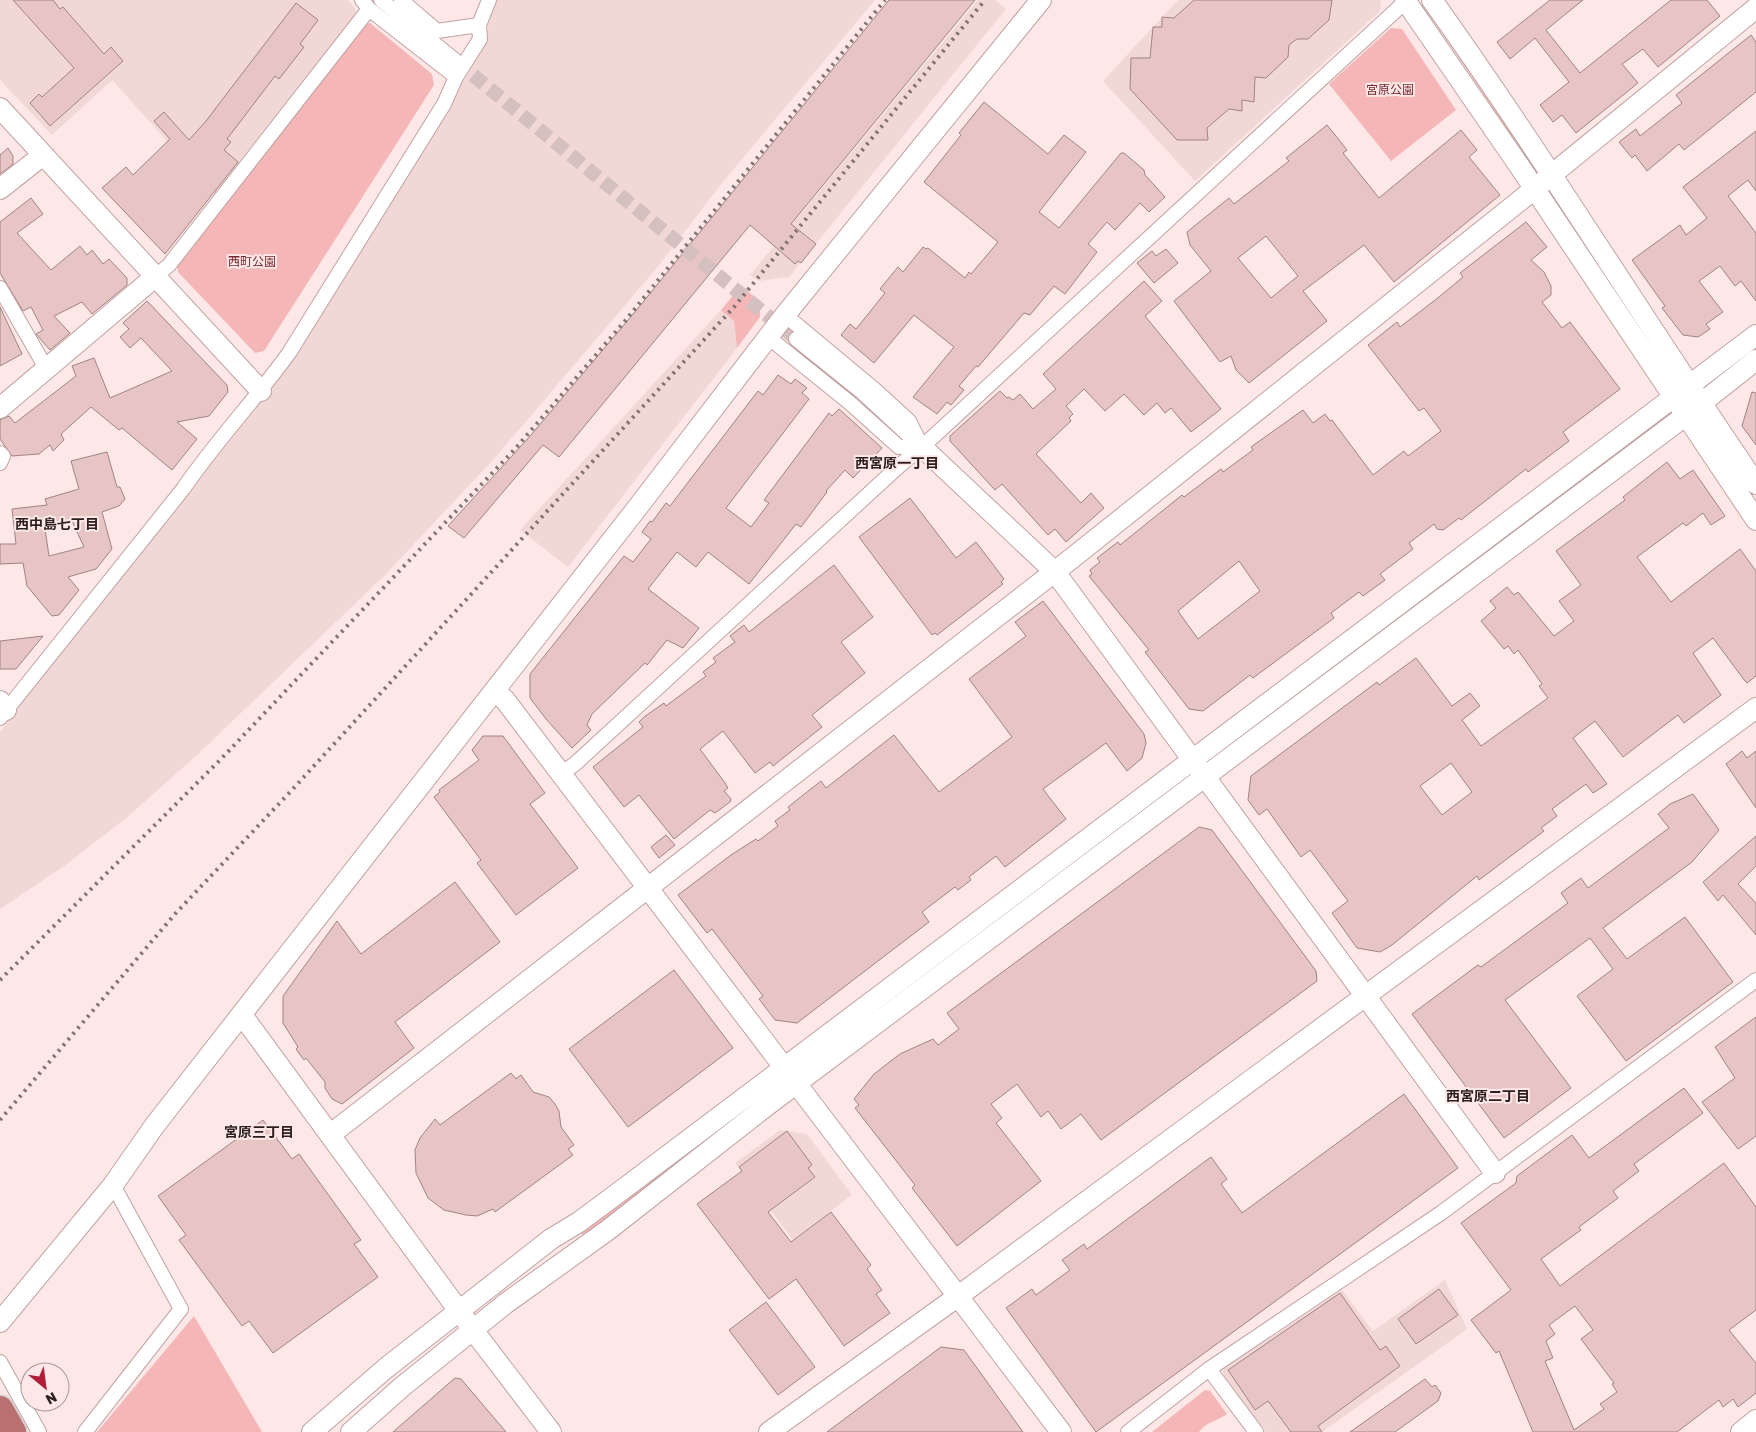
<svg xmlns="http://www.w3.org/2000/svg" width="1756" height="1432" font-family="Rubik,'Noto Sans JP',sans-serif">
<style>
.built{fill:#f1d8d7}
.green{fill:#f4b6b6}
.building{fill:#e7c5c5;stroke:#a18382;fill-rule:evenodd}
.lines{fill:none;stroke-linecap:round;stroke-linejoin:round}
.street-tunnel{stroke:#d3c0bf;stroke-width:14;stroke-dasharray:14 7;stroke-linecap:butt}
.street-casing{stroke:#c2a2a2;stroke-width:16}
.secondary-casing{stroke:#c2a2a2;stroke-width:22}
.highway-casing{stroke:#d1cece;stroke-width:29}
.street{stroke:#fff;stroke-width:14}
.secondary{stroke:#fff;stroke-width:20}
.highway{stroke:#ba6f70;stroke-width:26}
.rail{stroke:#837372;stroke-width:4;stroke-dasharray:2.5 5;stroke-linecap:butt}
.labels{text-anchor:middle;stroke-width:4;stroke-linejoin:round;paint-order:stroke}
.park-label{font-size:12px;fill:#772b30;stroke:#fde8e7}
.neighbourhood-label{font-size:14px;font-weight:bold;fill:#2c201f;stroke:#fde8e7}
</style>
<rect width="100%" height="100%" fill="#fde8e7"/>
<path class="built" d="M 0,0 L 348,0 L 355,8 L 357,16 L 217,196 L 112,80 L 52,135 L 0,80 Z
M 495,0 L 875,0 L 722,183 L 656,269 L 493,460 L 385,575 L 197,755 L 125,819 L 64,866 L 0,909 L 0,732 L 106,594 L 265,394 L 399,186 L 481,52 Z
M 978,0 L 995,0 L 1006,9 L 789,277 L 759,281 L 750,275 Z
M 1178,0 L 1381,0 L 1380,11 L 1195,181 L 1103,81 Z
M 721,310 L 734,321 L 737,348 L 568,567 L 520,530 Z
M 780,1130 L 807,1134 L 852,1195 L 793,1240 L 735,1163 Z
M 1445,1280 L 1467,1329 L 1322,1432 L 1265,1432 L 1223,1376 L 1223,1369 L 1342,1290 L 1373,1331 Z"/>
<path class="green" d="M 1428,7 L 1528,155 L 1525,156 L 1426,8 Z
M 370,23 L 432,74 L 434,85 L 264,351 L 255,353 L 178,272 L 177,264 L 364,25 Z
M 1391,28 L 1402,29 L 1456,110 L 1391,161 L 1329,84 Z
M 741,286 L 760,301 L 760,317 L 737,348 L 734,321 L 721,310 Z
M 1642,430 L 1644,434 L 1240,738 L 1238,734 Z
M 752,1103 L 755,1106 L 595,1227 L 583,1235 L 581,1233 Z
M 194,1316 L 262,1432 L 97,1432 Z
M 1205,1390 L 1210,1391 L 1227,1414 C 1218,1421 1205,1422 1199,1432 L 1152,1432 Z"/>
<path class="building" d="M 13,0 L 53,0 L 60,9 L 63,7 L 104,54 L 111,47 L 123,61 L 50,126 L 30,103 L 39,94 L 42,97 L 74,68 Z
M 889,0 L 975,0 L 791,224 L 816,244 L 801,263 L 798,261 L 795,264 L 750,225 L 559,457 L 543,445 L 464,538 L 448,526 L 531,435 L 639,307 Z
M 1194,0 L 1332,0 L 1329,20 L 1308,39 L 1297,39 L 1289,45 L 1288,57 L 1266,78 L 1255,77 L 1254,102 L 1242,100 L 1242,111 L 1229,109 L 1207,128 L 1208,140 L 1177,140 L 1130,89 L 1131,58 L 1150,58 L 1153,27 L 1162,27 L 1162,17 L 1174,18 Z
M 1550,0 L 1583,0 L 1546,30 L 1580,73 L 1671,0 L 1707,0 L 1720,16 L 1658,67 L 1643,49 L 1622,64 L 1638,83 L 1576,133 L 1562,115 L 1553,122 L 1540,105 L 1569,82 L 1535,38 L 1510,59 L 1497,42 Z
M 296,3 L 318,20 L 300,44 L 304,47 L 279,79 L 275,76 L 227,139 L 231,142 L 224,150 L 238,162 L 165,254 L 102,188 L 126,167 L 133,175 L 170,139 L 154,121 L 164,112 L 189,140 L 206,121 Z
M 1751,35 L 1756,42 L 1756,92 L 1684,150 L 1679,144 L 1647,171 L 1635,155 L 1632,158 L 1619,142 L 1636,129 L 1640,136 L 1682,103 L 1676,95 Z
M 984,102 L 1048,154 L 1064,135 L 1086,152 L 1039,212 L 1059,228 L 1121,153 L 1124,153 L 1144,170 L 1145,175 L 1165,197 L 1149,212 L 1140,203 L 1115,230 L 1107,222 L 1088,244 L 1097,252 L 1065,294 L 1054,286 L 1030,315 L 1024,313 L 978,367 L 976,366 L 959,386 L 964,390 L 951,405 L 947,402 L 937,414 L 913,397 L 954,347 L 914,315 L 874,363 L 841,335 L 850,324 L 856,329 L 885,293 L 880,289 L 898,267 L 903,272 L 923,247 L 926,249 L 928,248 L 965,278 L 969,272 L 971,274 L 998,242 L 924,182 L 961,135 L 959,133 Z
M 1327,125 L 1347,150 L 1343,153 L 1379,198 L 1461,130 L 1477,150 L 1469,157 L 1500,195 L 1394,282 L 1364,245 L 1303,291 L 1327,321 L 1249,383 L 1236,370 L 1231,356 L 1220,362 L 1174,301 L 1211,271 L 1190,245 L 1187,232 L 1229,198 L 1234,204 L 1289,161 L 1286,158 ZM 1266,236 L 1298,276 L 1271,298 L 1238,258 Z
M 1756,131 L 1756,191 L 1748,180 L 1728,196 L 1756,233 L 1756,301 L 1741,281 L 1735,286 L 1720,266 L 1699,281 L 1723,312 L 1706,324 L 1710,329 L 1698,337 L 1683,335 L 1662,308 L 1665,306 L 1632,260 L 1680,225 L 1686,235 L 1707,218 L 1683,187 Z
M 8,148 L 13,156 L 13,164 L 0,174 L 0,155 Z
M 31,198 L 43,214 L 17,233 L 51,270 L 80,246 L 87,255 L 92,250 L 103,264 L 109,259 L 127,278 L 127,285 L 92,314 L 82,302 L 54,316 L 70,333 L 50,350 L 36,334 L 43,330 L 31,307 L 23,311 L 0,273 L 0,222 Z
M 1526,222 L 1547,247 L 1531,260 L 1544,272 L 1551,286 L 1551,295 L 1542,302 L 1562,328 L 1570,322 L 1620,389 L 1563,432 L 1569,441 L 1528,472 L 1526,469 L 1461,520 L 1459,518 L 1443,530 L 1437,529 L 1434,524 L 1409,543 L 1413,549 L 1380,574 L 1385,580 L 1363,596 L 1359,592 L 1331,613 L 1334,618 L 1253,678 L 1250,675 L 1203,711 L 1189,709 L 1145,652 L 1149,650 L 1089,576 L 1092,574 L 1090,570 L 1100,562 L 1097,558 L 1118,542 L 1120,545 L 1182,495 L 1184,497 L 1221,469 L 1223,472 L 1253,450 L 1251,447 L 1303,410 L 1313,423 L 1325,414 L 1330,421 L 1332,420 L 1373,475 L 1404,451 L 1408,456 L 1441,431 L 1424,408 L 1419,411 L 1368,345 L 1397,322 L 1400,327 L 1439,297 L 1463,277 L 1460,273 ZM 1239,561 L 1260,591 L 1198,639 L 1178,611 Z
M 1166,249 L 1178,263 L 1154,283 L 1137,263 L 1152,251 L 1156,256 Z
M 1144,281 L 1162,301 L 1145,316 L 1221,409 L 1191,432 L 1171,408 L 1165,413 L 1157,403 L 1144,415 L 1124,394 L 1105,411 L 1084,389 L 1066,406 L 1073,414 L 1069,418 L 1071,421 L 1036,454 L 1081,503 L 1091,493 L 1104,508 L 1066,542 L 1055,529 L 1048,535 L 1002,484 L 995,490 L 950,441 L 950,436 L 1000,391 L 1007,398 L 1009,397 L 1013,400 L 1020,394 L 1033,409 L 1056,389 L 1043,374 Z
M 147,301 L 227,385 L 228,392 L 209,416 L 177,422 L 197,439 L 172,470 L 122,428 L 119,430 L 91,407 L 61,434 L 64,440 L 53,451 L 50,445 L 39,454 L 12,456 L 0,439 L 0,420 L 9,416 L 15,423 L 76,376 L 72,366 L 94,358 L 110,398 L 172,371 L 141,338 L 130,348 L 120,337 L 129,329 L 123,323 Z
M 0,307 L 22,354 L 0,366 Z
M 778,375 L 791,384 L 795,379 L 807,388 L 802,393 L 809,399 L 726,508 L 751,527 L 769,503 L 764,500 L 829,413 L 832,416 L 839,409 L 882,448 L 853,478 L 845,470 L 826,491 L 827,492 L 801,527 L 796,524 L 749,584 L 708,552 L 696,567 L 677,552 L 648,589 L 699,628 L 683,648 L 667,640 L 647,665 L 645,663 L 592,714 L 587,725 L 591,730 L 572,748 L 546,719 L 530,698 L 530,674 L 624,556 L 633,562 L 651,539 L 642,532 L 650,521 L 652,522 L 666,503 L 670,506 L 758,391 L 763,395 Z
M 1752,392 L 1756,393 L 1756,445 L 1742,426 Z
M 107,452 L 117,487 L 120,487 L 125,499 L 119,506 L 102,512 L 112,549 L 96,569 L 68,577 L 79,590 L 59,615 L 52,616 L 27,586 L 23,563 L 0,564 L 0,544 L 16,544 L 12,509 L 47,505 L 45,499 L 79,489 L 71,461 ZM 72,521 L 84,547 L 49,556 L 45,529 Z
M 1667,462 L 1680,479 L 1693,470 L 1725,516 L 1711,525 L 1703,513 L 1686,526 L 1683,523 L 1637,557 L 1671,602 L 1740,549 L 1756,571 L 1756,676 L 1747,683 L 1745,681 L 1713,638 L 1693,653 L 1721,695 L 1684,723 L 1678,715 L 1623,757 L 1595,721 L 1573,738 L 1607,784 L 1593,793 L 1586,784 L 1552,809 L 1557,816 L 1541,828 L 1544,831 L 1479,880 L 1477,876 L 1392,945 L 1380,952 L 1357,948 L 1332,913 L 1348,901 L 1310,850 L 1301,857 L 1267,809 L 1259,815 L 1248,800 L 1251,776 L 1377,682 L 1379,685 L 1416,658 L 1452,706 L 1470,693 L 1480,706 L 1462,720 L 1481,746 L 1548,698 L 1539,686 L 1542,684 L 1518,650 L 1514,654 L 1508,646 L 1504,649 L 1481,621 L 1496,608 L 1490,601 L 1507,587 L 1514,595 L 1518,592 L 1554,636 L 1574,621 L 1559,601 L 1581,585 L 1556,551 L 1625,500 L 1623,497 ZM 1451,763 L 1472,792 L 1442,815 L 1420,786 Z
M 910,498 L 956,558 L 976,542 L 1004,579 L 1001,582 L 1003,584 L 937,635 L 935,633 L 932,635 L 859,537 Z
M 834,565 L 873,617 L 841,642 L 865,673 L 812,715 L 822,727 L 773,766 L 770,762 L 755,773 L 723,731 L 700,749 L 725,783 L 728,788 L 724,791 L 731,799 L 730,802 L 715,813 L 710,810 L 674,839 L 639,795 L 624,807 L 593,767 L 643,727 L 639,722 L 644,717 L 664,703 L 666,706 L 706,676 L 703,672 L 716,662 L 713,658 L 735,642 L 730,636 L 744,625 L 749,632 Z
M 1043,601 L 1144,734 L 1146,743 L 1142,758 L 1127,771 L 1106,743 L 1043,789 L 1066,819 L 1005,867 L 996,856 L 969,877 L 971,880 L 958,890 L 955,887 L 922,912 L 929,922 L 797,1023 L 775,1020 L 759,999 L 763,996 L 712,929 L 707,933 L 678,895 L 731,855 L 756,839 L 758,841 L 778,826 L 775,821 L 790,810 L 788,807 L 821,781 L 826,788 L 894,735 L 939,792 L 1012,737 L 969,679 L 1026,636 L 1015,622 Z
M 43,636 L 16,669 L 0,669 L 0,641 Z
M 483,736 L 503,736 L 545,793 L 530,804 L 578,868 L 516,915 L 477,863 L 481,860 L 434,797 L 440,792 L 439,790 L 479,760 L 472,750 Z
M 1742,751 L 1747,758 L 1756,751 L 1756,808 L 1726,764 Z
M 1693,794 L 1719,830 L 1692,862 L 1603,928 L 1627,959 L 1685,917 L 1733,982 L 1626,1061 L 1577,996 L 1613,969 L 1590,938 L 1505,1000 L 1571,1088 L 1504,1138 L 1412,1014 L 1478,965 L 1481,967 L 1568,903 L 1561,893 L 1581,878 L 1588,888 L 1669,828 L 1658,814 L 1670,804 Z
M 1199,827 L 1212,830 L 1316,971 L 1317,981 L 1101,1140 L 1081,1114 L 1061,1129 L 1048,1111 L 1041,1117 L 1017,1084 L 991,1104 L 1002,1118 L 996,1123 L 1041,1181 L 957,1246 L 912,1188 L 915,1185 L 855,1108 L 859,1105 L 854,1099 L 874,1074 L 900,1054 L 933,1039 L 938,1045 L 959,1029 L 947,1013 Z
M 666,835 L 675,845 L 659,858 L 651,847 Z
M 1756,836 L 1756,866 L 1738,884 L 1756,903 L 1756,935 L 1723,895 L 1718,901 L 1703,882 Z
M 455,882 L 500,942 L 395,1022 L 414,1048 L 342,1104 L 332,1099 L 325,1088 L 325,1082 L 306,1058 L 304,1060 L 296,1049 L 298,1047 L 283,1023 L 283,996 L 337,921 L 361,954 Z
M 674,970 L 733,1048 L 628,1127 L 569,1049 Z
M 1756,1017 L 1756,1136 L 1738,1149 L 1702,1102 L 1735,1078 L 1715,1047 Z
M 511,1073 L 516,1079 L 521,1075 L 533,1092 L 549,1097 L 555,1104 L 559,1111 L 561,1127 L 574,1145 L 568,1149 L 573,1155 L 495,1212 L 493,1209 L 477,1216 L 466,1215 L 444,1210 L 428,1198 L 416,1173 L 415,1150 L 420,1138 L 435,1119 L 440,1125 Z
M 1684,1088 L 1703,1113 L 1634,1164 L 1639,1171 L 1613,1191 L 1618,1198 L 1579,1227 L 1581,1230 L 1541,1259 L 1560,1286 L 1724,1163 L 1756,1207 L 1756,1310 L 1729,1330 L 1756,1363 L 1756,1393 L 1738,1407 L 1733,1399 L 1723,1407 L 1719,1400 L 1677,1432 L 1533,1432 L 1499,1351 L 1496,1353 L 1471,1320 L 1511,1290 L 1461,1223 L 1516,1183 L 1517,1176 L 1572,1135 L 1589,1158 ZM 1575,1306 L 1593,1330 L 1581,1339 L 1614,1383 L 1612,1384 L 1617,1392 L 1600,1404 L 1604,1409 L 1574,1430 L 1545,1361 L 1553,1358 L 1546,1341 L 1555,1334 L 1549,1325 Z
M 1404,1094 L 1458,1168 L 1096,1432 L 1006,1308 L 1032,1289 L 1036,1295 L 1070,1270 L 1062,1260 L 1084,1244 L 1087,1249 L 1211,1157 L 1227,1179 L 1221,1184 L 1242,1213 Z
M 263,1120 L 292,1159 L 299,1154 L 361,1240 L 354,1244 L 378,1277 L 273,1353 L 249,1321 L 242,1326 L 179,1240 L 186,1235 L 158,1196 Z
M 787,1131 L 812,1165 L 808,1168 L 815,1177 L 768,1212 L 791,1242 L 831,1212 L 871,1265 L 867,1269 L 882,1290 L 876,1294 L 890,1313 L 844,1346 L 796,1279 L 769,1299 L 697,1204 L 742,1171 L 739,1167 Z
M 1439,1289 L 1458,1315 L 1416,1344 L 1398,1319 Z
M 1340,1293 L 1380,1350 L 1386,1346 L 1400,1366 L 1318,1426 L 1322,1432 L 1291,1432 L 1268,1401 L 1255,1410 L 1228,1370 Z
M 766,1302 L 815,1367 L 778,1395 L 729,1330 Z
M 941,1347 L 964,1350 L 1023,1432 L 827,1432 Z
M 455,1378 L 461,1379 L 506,1432 L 393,1432 Z
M 1425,1379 L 1432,1387 L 1435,1385 L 1441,1393 L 1438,1401 L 1395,1432 L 1350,1432 Z"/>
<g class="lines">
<path class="street-tunnel" d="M 457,62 L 796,339"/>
<defs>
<path id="street" d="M 362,0 L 369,9 L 456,77
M 381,0 L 457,62
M 401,0 L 437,31 L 479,25
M 156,276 L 169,265 L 369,9
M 0,288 L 46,368
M 785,315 L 875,390 L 909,421 L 922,447
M 768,337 L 850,403 L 899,447 L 922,447
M 796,339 L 862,392 L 916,442
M 0,453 L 3,456 L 0,463
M 0,718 L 183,489 C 216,441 255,400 289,353 L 444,104 L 456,77 L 480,39 L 479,25 L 489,0
M 561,774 L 576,763 L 899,466 L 922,447 L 1406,1
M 0,1362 L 39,1432
M 1209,1369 L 1256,1432
M 85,1432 L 181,1309 L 113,1185
M 1128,1432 L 1209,1369 L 1441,1213 L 1756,980"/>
<path id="secondary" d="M 1405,0 L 1520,167 L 1756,520
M 1432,0 C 1545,158 1646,324 1756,484
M 0,108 L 261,391
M 0,189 L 43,155
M 0,408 L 156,276
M 922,447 L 1055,572 L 1495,1173
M 495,691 L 505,700 L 1061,1432
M 0,701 L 6,710
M 242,1015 L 473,1330 L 551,1432
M 331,1134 L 1071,559 L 1517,203 L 1756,8
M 0,1322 L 113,1185 L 155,1125 L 641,503 L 785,315 L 1041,0
M 312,1432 L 386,1368 L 551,1239 L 579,1222 L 622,1190 L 1756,335
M 351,1432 L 403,1386 L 505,1304 L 608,1230 L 765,1107 L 1685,416 L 1756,360
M 769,1432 L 957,1297 L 1756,708
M 1741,1432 L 1756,1420"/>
<path id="highway" d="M 0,1409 L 13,1432"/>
</defs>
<use href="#street" class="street-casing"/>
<use href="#secondary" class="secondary-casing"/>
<use href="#highway" class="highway-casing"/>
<use href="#street" class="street"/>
<use href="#secondary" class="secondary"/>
<use href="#highway" class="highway"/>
<path class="rail" d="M 0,980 L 222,758 L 515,449 L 625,321 L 885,0
M 0,1120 L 175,914 L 291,791 L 734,307 L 985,0"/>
</g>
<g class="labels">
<g class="park-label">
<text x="1390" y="94">宮原公園</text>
<text x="252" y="266">西町公園</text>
</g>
<g class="neighbourhood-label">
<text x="897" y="468">西宮原一丁目</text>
<text x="57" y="529">西中島七丁目</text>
<text x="1488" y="1101">西宮原二丁目</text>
<text x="259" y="1137">宮原三丁目</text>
</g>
</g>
<g transform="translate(45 1387) rotate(151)"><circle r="24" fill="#fde8e7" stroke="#a99897"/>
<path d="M0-4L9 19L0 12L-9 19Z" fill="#b11d36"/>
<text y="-8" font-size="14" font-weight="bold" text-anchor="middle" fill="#2c201f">N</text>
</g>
</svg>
